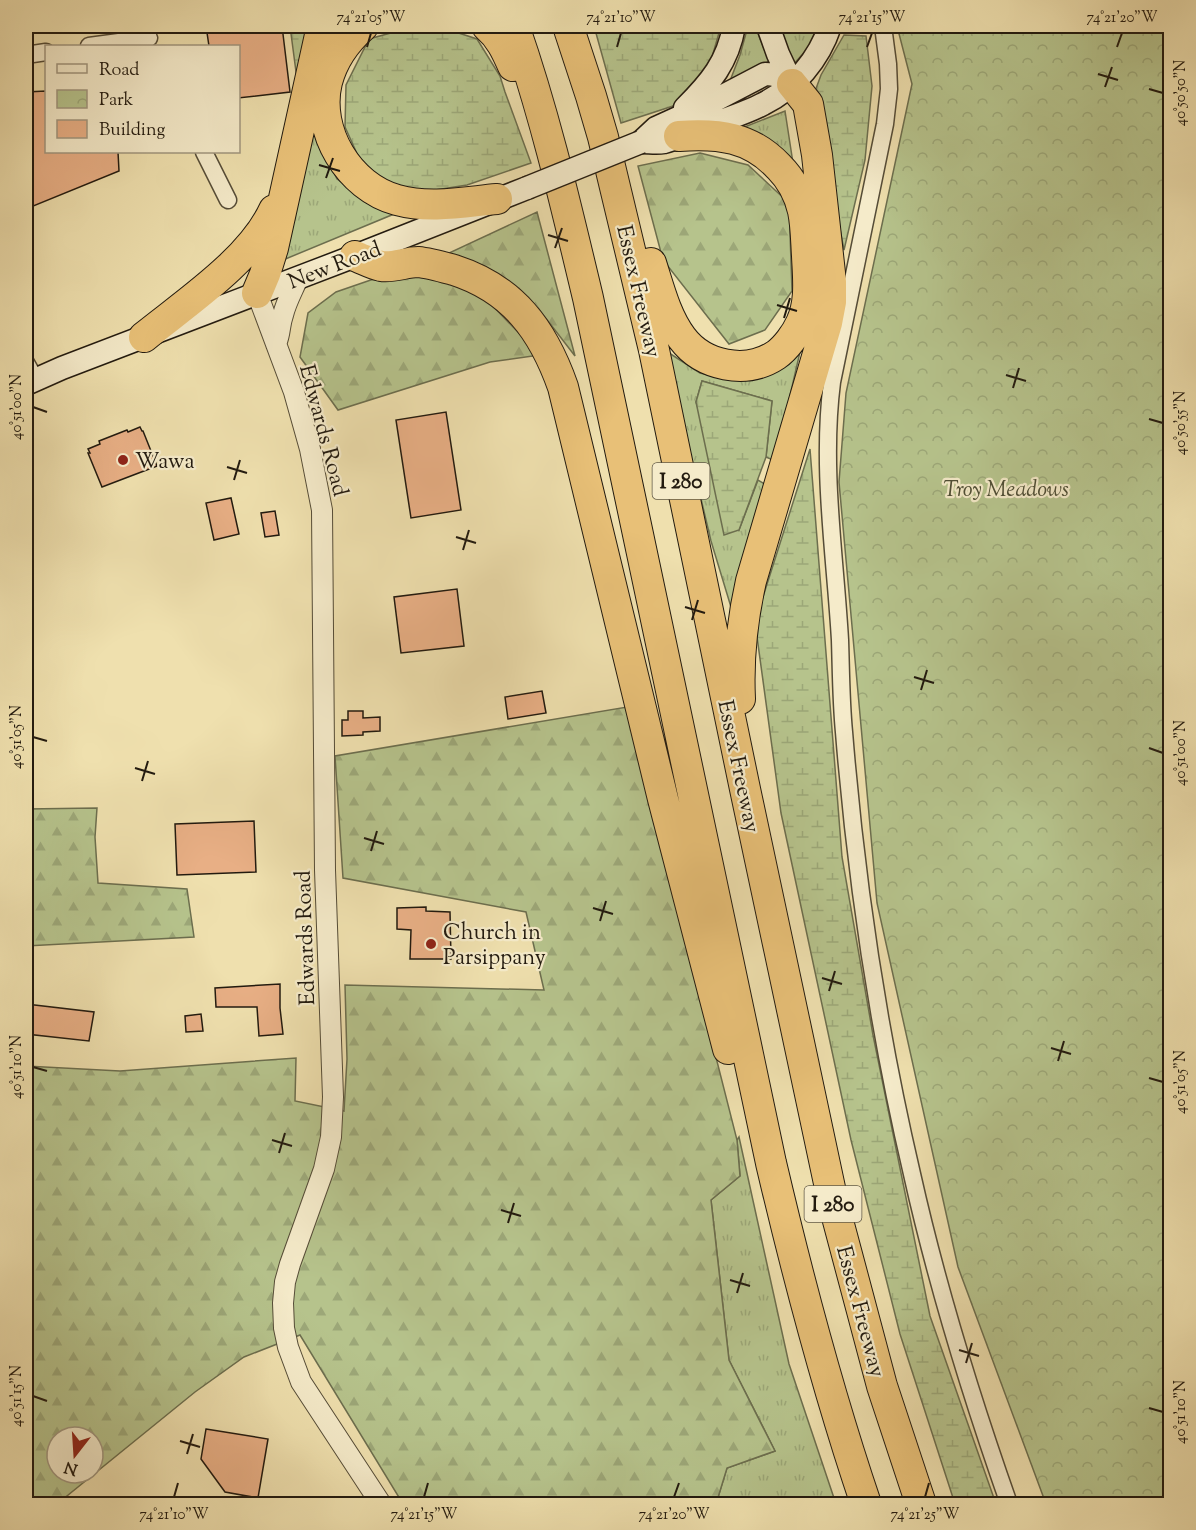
<svg xmlns="http://www.w3.org/2000/svg" width="1196" height="1530" font-family="'Sorts Mill Goudy',serif">
<style>
.grass{fill:url(#grass-tufts);stroke:#6c6e4e;stroke-width:1.5}
.forest{fill:url(#forest-firs);stroke:#6c6e4e;stroke-width:1.5;fill-rule:evenodd}
.wetland{fill:url(#wetland-marsh);stroke:#6c6e4e;stroke-width:1.5}
.park{fill:url(#park-crowns);stroke:#6c6e4e;stroke-width:1.5}
.building{fill:#e8af85;stroke:#221a0f;stroke-width:1.5}
.lines{fill:none;stroke-linecap:round;stroke-linejoin:round}
.minor-casing{stroke:#554c37;stroke-width:19}
.tertiary-casing{stroke:#554c37;stroke-width:22}
.secondary-casing{stroke:#221a0f;stroke-width:25}
.motorway-casing{stroke:#221a0f;stroke-width:32}
.minor{stroke:#f5ebca;stroke-width:16}
.tertiary{stroke:#f5ebca;stroke-width:20}
.secondary{stroke:#f5ebca;stroke-width:22}
.motorway{stroke:#e8c077;stroke-width:30}
.secondary-bridge-casing{stroke:#221a0f;stroke-width:25;stroke-linecap:butt}
.secondary-bridge{stroke:#f5ebca;stroke-width:22}
.ticks{fill:none;stroke:#221a0f;stroke-width:2}
.poi-dot{fill:#8f2418;stroke:#f5ebca;stroke-width:2}
.labels{text-anchor:middle;stroke-width:4.5;stroke-linejoin:round;paint-order:stroke}
.shield{fill:#f5ebca;stroke:#615947;stroke-width:1.5}
.shield-label{font-size:21px;font-weight:bold;fill:#221a0f}
.street-label{font-size:22px;fill:#221a0f;stroke:#f5ebca}
.poi-label{font-size:22px;fill:#221a0f;stroke:#f5ebca;text-anchor:start}
.park-label{font-size:22px;font-style:italic;fill:#4e4d34;stroke:#f5ebca}
.neatline{fill:none;stroke:#221a0f;stroke-width:2}
.ticks-label{font-size:15px;text-anchor:middle;fill:#221a0f}
</style>
<defs>
<pattern id="grass-tufts" width="24" height="20" patternUnits="userSpaceOnUse" patternTransform="scale(1.5)"><rect width="24" height="20" fill="#b6c38c"/><path d="M3 7l-1-3M5 7V3M7 7l1-3M15 17l-1-3M17 17v-4M19 17l1-3" fill="none" stroke="#9ca778"/></pattern>
<pattern id="forest-firs" width="22" height="20" patternUnits="userSpaceOnUse" patternTransform="scale(1.5)"><rect width="22" height="20" fill="#b6c38c"/><path d="M5 1l3.5 6h-7zM16 11l3.5 6h-7z" fill="#9ca778"/></pattern>
<pattern id="wetland-marsh" width="20" height="14" patternUnits="userSpaceOnUse" patternTransform="scale(1.5)"><rect width="20" height="14" fill="#b6c38c"/><path d="M1 5h8M5 5V1M11 12h8M15 12V8" fill="none" stroke="#9ca778"/></pattern>
<pattern id="park-crowns" width="20" height="18" patternUnits="userSpaceOnUse" patternTransform="scale(1.5)"><rect width="20" height="18" fill="#b6c38c"/><path d="M2 6a3 3 0 1 1 6 0M12 15a3 3 0 1 1 6 0" fill="none" stroke="#9ca778"/></pattern>
</defs>
<rect width="100%" height="100%" fill="#efe0ae"/>
<filter id="stains"><feTurbulence type="fractalNoise" baseFrequency=".00333" numOctaves="4"/><feColorMatrix values="0 0 0 0 .2 0 0 0 0 .09 0 0 0 0 .02 0 0 0 .5 -.17"/></filter>
<radialGradient id="worn" r=".72"><stop offset=".6" stop-color="#630" stop-opacity="0"/><stop offset="1" stop-color="#630" stop-opacity=".3"/></radialGradient>
<path class="grass" d="M 748,26 L 755,26 L 769,61 L 728,86 L 740,55 Z
M 779,26 L 817,26 L 811,45 L 791,67 Z
M 785,111 L 795,176 L 737,130 Z
M 307,118 L 337,179 L 394,214 L 283,260 Z
M 666,351 L 700,373 L 722,378 L 757,379 L 800,352 L 775,461 L 766,457 L 772,401 L 702,381 L 696,402 L 739,530 L 758,480 L 768,486 L 734,617 L 711,541 Z
M 739,1137 L 789,1364 L 836,1504 L 716,1504 L 727,1468 L 775,1451 L 729,1360 L 711,1200 L 740,1176 L 737,1140 Z"/>
<path class="forest" d="M 700,153 L 748,165 L 789,203 L 792,291 L 765,330 L 729,344 L 663,260 L 638,166 Z
M 537,212 L 575,356 L 538,308 L 449,253 Z
M 391,273 L 445,278 L 489,302 L 540,355 L 490,362 L 338,410 L 300,357 L 308,313 L 336,292 Z
M 627,707 L 737,1140 L 740,1176 L 711,1200 L 729,1360 L 775,1451 L 727,1468 L 716,1504 L 403,1504 L 300,1335 L 244,1357 L 195,1392 L 57,1504 L 26,1504 L 26,1066 L 120,1071 L 296,1058 L 295,1101 L 344,1111 L 347,1059 L 345,985 L 544,990 L 526,912 L 343,878 L 335,756 ZM 57,1437 L 93,1437 L 93,1473 L 57,1473 Z
M 97,808 L 95,837 L 98,883 L 187,889 L 194,937 L 26,946 L 26,809 Z"/>
<path class="wetland" d="M 290,26 L 310,26 L 298,87 Z
M 416,26 L 437,26 L 477,39 L 500,76 L 505,92 L 531,163 L 467,185 L 410,194 L 364,169 L 345,127 L 346,85 L 369,39 Z
M 594,26 L 721,26 L 708,71 L 673,106 L 621,123 Z
M 844,35 L 866,36 L 872,86 L 865,160 L 844,250 L 814,94 L 821,75 Z
M 702,381 L 772,401 L 766,457 L 739,530 L 724,535 L 696,402 Z
M 810,449 L 842,857 L 873,1035 L 930,1316 L 996,1504 L 955,1504 L 900,1334 L 851,1140 L 781,813 L 755,622 Z"/>
<path class="park" d="M 897,26 L 1170,26 L 1170,1504 L 1046,1504 L 958,1267 L 877,903 L 839,482 L 846,393 L 912,84 Z"/>
<path class="building" d="M 206,26 L 282,26 L 290,92 L 238,98 L 238,46 L 209,46 Z
M 46,91 L 46,152 L 118,152 L 119,171 L 26,209 L 26,92 Z
M 446,412 L 461,510 L 411,518 L 396,420 Z
M 140,427 L 142,431 L 143,431 L 157,466 L 102,487 L 88,453 L 90,453 L 88,449 L 100,444 L 99,441 L 127,430 L 128,432 Z
M 231,498 L 239,534 L 214,540 L 206,503 Z
M 275,511 L 279,535 L 265,537 L 261,513 Z
M 457,589 L 464,646 L 401,653 L 394,597 Z
M 542,691 L 546,713 L 508,719 L 505,697 Z
M 348,711 L 363,711 L 363,718 L 380,717 L 380,731 L 363,732 L 363,735 L 342,736 L 342,720 L 348,720 Z
M 254,821 L 256,872 L 177,875 L 175,824 Z
M 426,907 L 426,911 L 450,912 L 451,959 L 410,959 L 411,930 L 397,929 L 397,908 Z
M 280,984 L 280,1008 L 283,1034 L 259,1036 L 257,1007 L 216,1007 L 215,988 Z
M 26,1004 L 94,1012 L 89,1041 L 26,1034 Z
M 201,1014 L 203,1031 L 186,1032 L 185,1016 Z
M 206,1429 L 268,1439 L 258,1498 L 225,1492 L 201,1459 Z"/>
<g class="lines">
<defs>
<path id="minor" d="M 883,26 L 888,64 L 889,89 L 885,124 L 832,382 C 821,468 835,554 840,640 C 841,670 841,701 844,732 C 856,880 878,1029 912,1174 C 937,1286 971,1396 1009,1504
M 89,46 L 149,38
M 26,55 L 46,52
M 204,152 L 228,200
M 26,363 L 35,379"/>
<path id="tertiary" d="M 257,293 L 294,392 L 310,449 L 322,510 L 325,870 L 333,1097 L 331,1137 L 324,1169 L 290,1264 L 285,1282 L 283,1303 L 284,1328 L 288,1347 L 301,1382 L 381,1504
M 276,344 C 281,332 279,326 283,315 C 286,302 293,290 298,278"/>
<path id="secondary" d="M 768,26 L 778,54 L 792,84
M 685,108 C 710,83 728,62 734,26
M 641,142 C 649,142 657,143 664,142 C 679,138 693,131 708,126 C 726,119 746,113 763,104 C 795,88 819,59 830,26
M 641,142 L 656,128 L 700,108 L 765,74 C 777,74 783,78 792,84
M 26,384 L 62,368 L 355,256 L 527,188"/>
<path id="motorway" d="M 363,26 C 346,41 333,59 327,82 C 315,131 349,187 397,200 C 430,209 464,202 497,199
M 487,26 C 500,37 506,50 513,66
M 514,26 C 545,115 566,206 588,298 L 771,1163 C 798,1278 828,1392 866,1504
M 568,26 L 591,96 L 603,137 L 654,350 L 745,789 L 833,1202 L 882,1386 L 921,1504
M 355,256 C 363,259 372,264 381,266 C 393,268 406,262 418,262 C 429,263 443,267 454,270 C 513,289 543,330 563,387 L 663,799 L 728,1049
M 651,263 C 659,288 666,317 682,338 C 703,366 746,375 776,355 C 786,348 796,334 801,323 C 811,302 808,278 807,256 C 806,241 806,225 803,211 C 799,194 791,179 779,167 C 751,137 719,133 679,136
M 257,293 L 265,274 L 273,248 L 322,26
M 144,337 C 186,303 251,260 274,210
M 740,699 C 738,658 742,621 751,581 L 827,323 L 831,302 L 831,282 L 817,155 L 808,104 L 792,84"/>
</defs>
<use href="#minor" class="minor-casing"/>
<use href="#tertiary" class="tertiary-casing"/>
<use href="#secondary" class="secondary-casing"/>
<use href="#motorway" class="motorway-casing"/>
<use href="#minor" class="minor"/>
<use href="#tertiary" class="tertiary"/>
<use href="#secondary" class="secondary"/>
<use href="#motorway" class="motorway"/>
<defs>
<path id="secondary-bridge" d="M 527,188 L 641,142"/>
</defs>
<use href="#secondary-bridge" class="secondary-bridge-casing"/>
<use href="#secondary-bridge" class="secondary-bridge"/>
</g>
<path class="ticks" d="M 367,47 L 371,33M 617,47 L 621,33M 867,47 L 872,33M 1117,47 L 1122,33M 1098,74 L 1118,80M 1105,87 L 1112,67M 1149,89 L 1163,93M 319,165 L 340,171M 326,178 L 333,158M 548,235 L 568,241M 555,248 L 562,228M 777,305 L 797,311M 784,318 L 790,298M 1006,375 L 1026,381M 1013,388 L 1019,368M 33,407 L 47,412M 1149,419 L 1163,423M 227,467 L 247,473M 234,480 L 240,460M 456,537 L 476,543M 463,550 L 469,530M 685,607 L 705,613M 692,620 L 698,600M 914,677 L 934,683M 921,690 L 927,670M 33,737 L 47,741M 1149,748 L 1163,753M 135,768 L 155,774M 142,781 L 148,761M 364,838 L 384,844M 371,851 L 377,831M 593,908 L 613,914M 600,921 L 606,901M 822,978 L 842,984M 829,991 L 835,971M 1051,1048 L 1071,1054M 1058,1061 L 1064,1041M 33,1067 L 47,1071M 1149,1078 L 1163,1082M 272,1140 L 292,1146M 279,1153 L 285,1133M 501,1210 L 521,1216M 508,1223 L 514,1203M 730,1280 L 750,1286M 737,1293 L 743,1273M 959,1350 L 979,1356M 966,1363 L 972,1343M 33,1396 L 47,1401M 1149,1408 L 1163,1412M 180,1441 L 200,1447M 187,1454 L 193,1434M 174,1497 L 178,1483M 424,1497 L 428,1483M 674,1497 L 679,1483M 925,1497 L 929,1483"/>
<g class="poi-dot">
<circle cx="123" cy="460" r="6"/>
<circle cx="431" cy="944" r="6"/>
</g>
<g class="labels">
<g class="shield">
<rect x="652.5" y="463" width="57" height="36" rx="4.5"/>
<rect x="804.5" y="1186" width="57" height="36" rx="4.5"/>
</g>
<g class="shield-label">
<text x="681" y="488">I 280</text>
<text x="833" y="1211">I 280</text>
</g>
<g class="street-label">
<text transform="translate(334 264) rotate(-21)" y="8">New Road</text>
<text transform="translate(640 291) rotate(77)" y="8">Essex Freeway</text>
<text transform="translate(325 430) rotate(75)" y="8">Edwards Road</text>
<text transform="translate(740 766) rotate(78)" y="8">Essex Freeway</text>
<text transform="translate(304 938) rotate(-92)" y="8">Edwards Road</text>
<text transform="translate(862 1311) rotate(75)" y="8">Essex Freeway</text>
</g>
<g class="poi-label">
<text x="135" y="468">Wawa</text>
<text x="443" y="939">Church in<tspan x="443" dy="25">Parsippany</tspan></text>
</g>
<g class="park-label">
<text x="1006" y="496">Troy Meadows</text>
</g>
</g>
<rect width="1196" height="1530" fill="none" stroke="#efe0ae" stroke-width="66"/>
<rect x="45" y="45" width="195" height="108" fill="#f5ebca" stroke="#a1977f" stroke-width="1.5"/>
<rect x="57" y="64" width="30" height="9" fill="#f5ebca" stroke="#a1977f" stroke-width="1.5"/>
<text x="99" y="75" font-size="18" fill="#221a0f">Road</text>
<rect x="57" y="90" width="30" height="18" fill="url(#park-crowns)" stroke="#a1977f" stroke-width="1.5"/>
<text x="99" y="105" font-size="18" fill="#221a0f">Park</text>
<rect x="57" y="120" width="30" height="18" fill="#e8af85" stroke="#a1977f" stroke-width="1.5"/>
<text x="99" y="135" font-size="18" fill="#221a0f">Building</text>
<g transform="translate(75 1455) rotate(197)"><circle r="28" fill="#f5ebca" stroke="#a1977f" stroke-width="1.5"/>
<path d="M0-4.5L10 22L0 15L-10 22Z" fill="#8f2418"/>
<text y="-9" font-size="16" font-weight="bold" text-anchor="middle" fill="#221a0f">N</text>
</g>
<rect x="33" y="33" width="1130" height="1464" class="neatline"/>
<g class="ticks-label">
<text x="371" y="22">74°21'05"W</text>
<text x="621" y="22">74°21'10"W</text>
<text x="872" y="22">74°21'15"W</text>
<text x="1122" y="22">74°21'20"W</text>
<text transform="translate(1180 93) rotate(-90)" y="5">40°50'50"N</text>
<text transform="translate(16 407) rotate(-90)" y="5">40°51'00"N</text>
<text transform="translate(1180 423) rotate(-90)" y="5">40°50'55"N</text>
<text transform="translate(16 737) rotate(-90)" y="5">40°51'05"N</text>
<text transform="translate(1180 753) rotate(-90)" y="5">40°51'00"N</text>
<text transform="translate(16 1067) rotate(-90)" y="5">40°51'10"N</text>
<text transform="translate(1180 1082) rotate(-90)" y="5">40°51'05"N</text>
<text transform="translate(16 1396) rotate(-90)" y="5">40°51'15"N</text>
<text transform="translate(1180 1412) rotate(-90)" y="5">40°51'10"N</text>
<text x="174" y="1519">74°21'10"W</text>
<text x="424" y="1519">74°21'15"W</text>
<text x="674" y="1519">74°21'20"W</text>
<text x="925" y="1519">74°21'25"W</text>
</g>
<rect width="100%" height="100%" filter="url(#stains)"/>
<rect width="100%" height="100%" fill="url(#worn)"/>
</svg>
